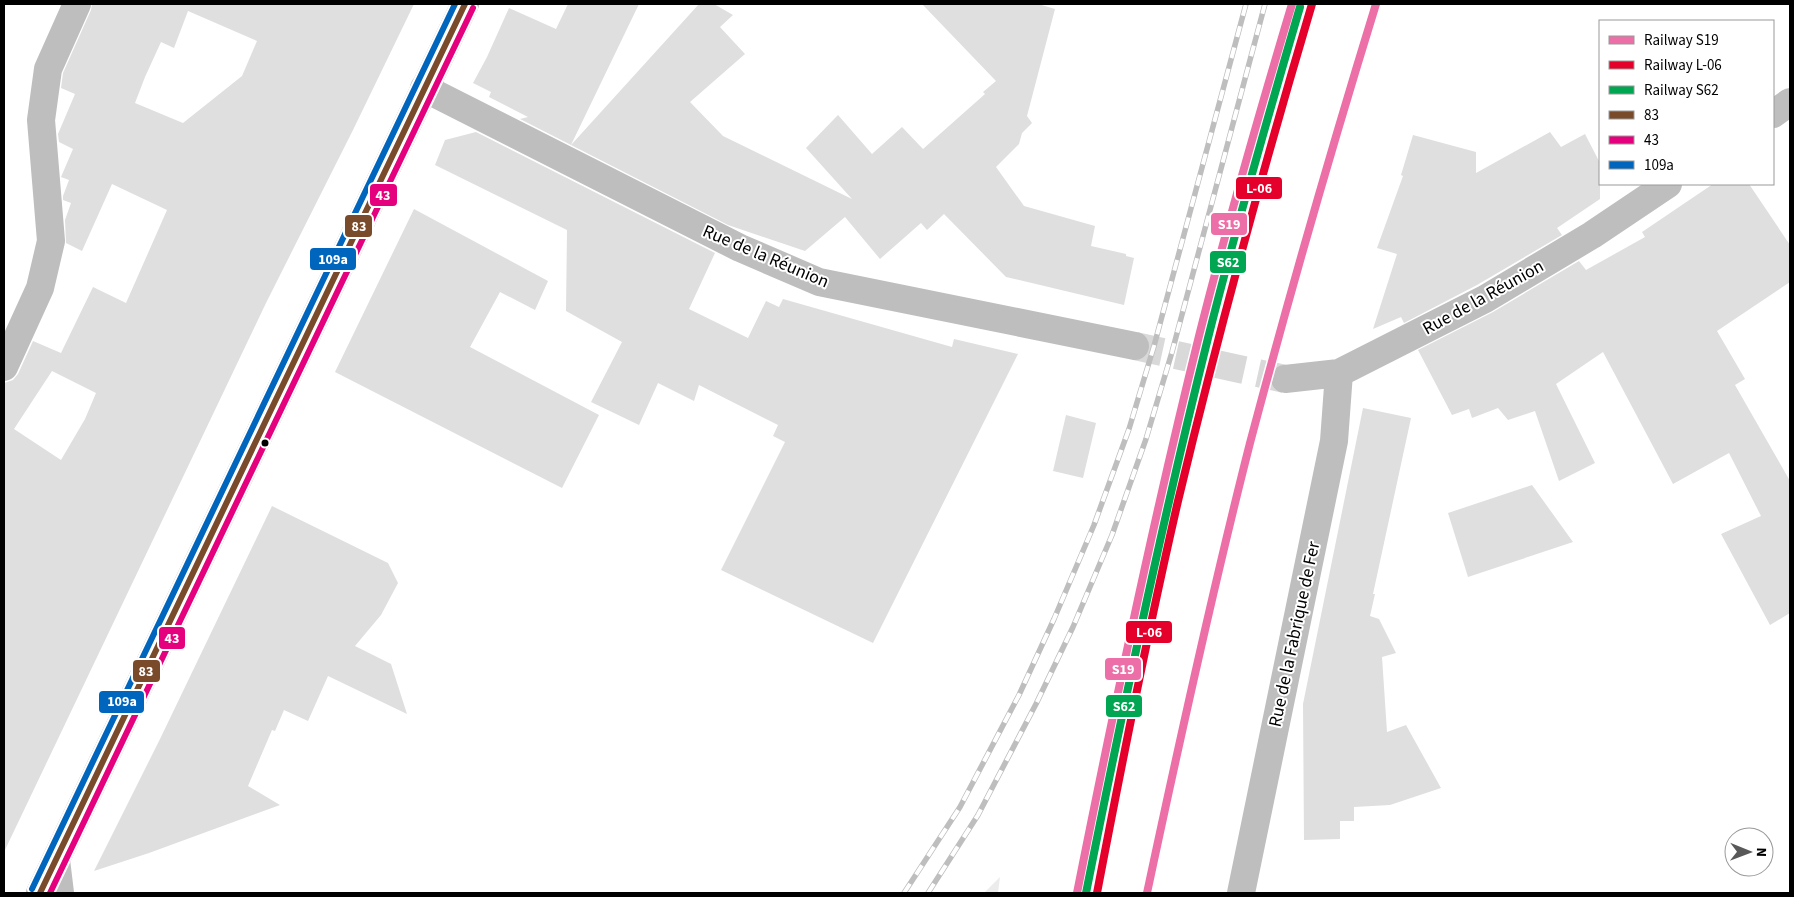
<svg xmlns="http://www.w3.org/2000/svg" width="1794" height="897" font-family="'Source Sans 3',sans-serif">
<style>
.green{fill:#ececec}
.building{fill:#dfdfdf;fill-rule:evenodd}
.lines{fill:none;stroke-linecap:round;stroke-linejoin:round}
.minor-tunnel{stroke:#d9d9d9;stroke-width:28;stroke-dasharray:28 14;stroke-linecap:butt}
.minor{stroke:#bebebe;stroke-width:28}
.secondary{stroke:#b8b8b8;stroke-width:28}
.rail-casing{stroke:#bebebe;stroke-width:5.5}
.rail{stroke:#fff;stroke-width:4;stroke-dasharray:11;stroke-linecap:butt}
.bus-1-casing{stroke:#fff;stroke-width:10}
.bus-2-casing{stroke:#fff;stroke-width:10}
.bus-3-casing{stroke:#fff;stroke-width:10}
.bus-1{stroke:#7a4b2a;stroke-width:6}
.bus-2{stroke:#e5007d;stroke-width:6}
.bus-3{stroke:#0065bd;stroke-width:6}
.rail-1-casing{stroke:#fff;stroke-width:11}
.rail-2-casing{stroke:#fff;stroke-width:11}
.rail-3-casing{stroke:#fff;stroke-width:11}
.rail-1{stroke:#ed6fa7;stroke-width:8}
.rail-2{stroke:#e4002b;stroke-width:8}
.rail-3{stroke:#00a651;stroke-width:8}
.bus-dot{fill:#000;stroke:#fff;stroke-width:2}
.labels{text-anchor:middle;stroke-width:4;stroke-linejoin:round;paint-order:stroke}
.street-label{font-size:18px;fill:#000;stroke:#fff}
.line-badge{stroke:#fff;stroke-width:2}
.badge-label{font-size:14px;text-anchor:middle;font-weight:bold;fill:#fff}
</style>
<rect width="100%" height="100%" fill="#fff"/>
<path class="green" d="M 1000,877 L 998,893 L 984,893 Z"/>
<path class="building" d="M 92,4 L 414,4 L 353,130 L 266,303 L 4,852 L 4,383 L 13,380 L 18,374 L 33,341 L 61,353 L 93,287 L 126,303 L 167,210 L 112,184 L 82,251 L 66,243 L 65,220 L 71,203 L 63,200 L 63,196 L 69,180 L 61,177 L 73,149 L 59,142 L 58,134 L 75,94 L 61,88 L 63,73 L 91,10 ZM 188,11 L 257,41 L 242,76 L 183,123 L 135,103 L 145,77 L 161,42 L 174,48 ZM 52,371 L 96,393 L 85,419 L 61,460 L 14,429 Z
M 568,4 L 639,4 L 571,145 L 699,4 L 714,4 L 733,15 L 720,27 L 745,54 L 690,102 L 723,136 L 852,199 L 806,148 L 838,115 L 872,154 L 902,127 L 923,149 L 985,94 L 983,92 L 996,81 L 922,4 L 1038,4 L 1055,9 L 1027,116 L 1032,123 L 1022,133 L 1019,144 L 996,167 L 1024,206 L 1095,226 L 1091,246 L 1126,254 L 1126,256 L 1134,258 L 1124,305 L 1006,277 L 944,214 L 927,230 L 921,223 L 880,259 L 845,217 L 805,251 L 728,225 L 520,119 L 528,117 L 489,97 L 491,92 L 473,83 L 487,57 L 509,8 L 556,29 Z
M 476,132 L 715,253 L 689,309 L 748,338 L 766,301 L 779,307 L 783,299 L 952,347 L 954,339 L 1018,354 L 873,643 L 721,570 L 785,442 L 773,436 L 778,425 L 699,385 L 694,401 L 658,383 L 639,425 L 591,402 L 622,342 L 566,311 L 567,230 L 435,165 L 445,140 Z
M 1550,132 L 1561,147 L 1585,134 L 1600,163 L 1600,199 L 1557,228 L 1562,235 L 1477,285 L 1404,323 L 1401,317 L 1373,329 L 1397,254 L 1377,248 L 1403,176 L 1401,175 L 1413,135 L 1476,152 L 1476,173 Z
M 1713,184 L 1749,184 L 1790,245 L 1790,282 L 1717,331 L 1745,379 L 1735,385 L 1790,481 L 1790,613 L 1770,625 L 1721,534 L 1761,516 L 1729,453 L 1673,484 L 1603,352 L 1556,384 L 1595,463 L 1559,481 L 1535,411 L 1508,420 L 1498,408 L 1472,418 L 1469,409 L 1452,415 L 1418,350 L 1493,312 L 1579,261 L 1586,270 L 1645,237 L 1642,232 Z
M 414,209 L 548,281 L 535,310 L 500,292 L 470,347 L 599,415 L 562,488 L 335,372 Z
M 1363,408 L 1411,418 L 1373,594 L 1375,594 L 1370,616 L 1379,619 L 1396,653 L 1382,657 L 1387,732 L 1406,725 L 1441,788 L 1390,805 L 1354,807 L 1354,821 L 1340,821 L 1340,839 L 1304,840 L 1303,704 Z
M 1066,415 L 1096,423 L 1083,478 L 1053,471 Z
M 1532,485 L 1573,542 L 1468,577 L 1448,513 Z
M 272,506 L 388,563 L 398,583 L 381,615 L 355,646 L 391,664 L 407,714 L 328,676 L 308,721 L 284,710 L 275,731 L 272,730 L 248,786 L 280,805 L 149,853 L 94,871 L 160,739 Z"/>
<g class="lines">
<path class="minor-tunnel" d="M 1135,346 L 1285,379"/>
<path class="minor" d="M 424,88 L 740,248 L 819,282 L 1135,346
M 1773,114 L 1790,102
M 4,367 L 40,288 L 51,241 L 41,120 L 48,69 L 77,4
M 1285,379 L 1339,373 L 1485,299 L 1592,235 L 1668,184
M 56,860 L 60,893
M 1241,893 L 1334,441 L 1339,373"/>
<path class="secondary" d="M 40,893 L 465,4"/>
<defs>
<path id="rail" d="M 904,893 L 960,807 L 1019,695 L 1054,619 L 1094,525 L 1129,429 L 1154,346 L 1246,4
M 928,893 L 978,815 L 1036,704 L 1073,627 L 1112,535 L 1146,439 L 1172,352 L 1265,4"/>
</defs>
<use href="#rail" class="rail-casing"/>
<use href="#rail" class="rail"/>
<defs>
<path id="bus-1" d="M 40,893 L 465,4"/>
<path id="bus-2" d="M 50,893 L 473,8"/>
<path id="bus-3" d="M 32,889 L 455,4"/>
</defs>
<use href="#bus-1" class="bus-1-casing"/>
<use href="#bus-2" class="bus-2-casing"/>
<use href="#bus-3" class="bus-3-casing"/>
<use href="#bus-1" class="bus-1"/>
<use href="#bus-2" class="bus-2"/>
<use href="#bus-3" class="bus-3"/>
<defs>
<path id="rail-1" d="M 1077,893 C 1114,707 1153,521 1199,336 C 1227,225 1259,114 1292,4
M 1147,893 C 1179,743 1212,592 1250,443 C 1289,296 1331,150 1376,4"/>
<path id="rail-2" d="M 1097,893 C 1122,762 1148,631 1178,501 C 1218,334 1263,169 1312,4"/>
<path id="rail-3" d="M 1086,893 C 1123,707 1162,522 1208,338 C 1236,227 1268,116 1300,7"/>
</defs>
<use href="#rail-1" class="rail-1-casing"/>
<use href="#rail-2" class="rail-2-casing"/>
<use href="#rail-3" class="rail-3-casing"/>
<use href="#rail-1" class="rail-1"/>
<use href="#rail-2" class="rail-2"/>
<use href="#rail-3" class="rail-3"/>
</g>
<circle class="bus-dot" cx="265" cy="443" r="4.5"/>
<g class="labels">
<g class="street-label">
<text transform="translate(766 256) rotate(23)" y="6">Rue de la Réunion</text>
<text transform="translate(1483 297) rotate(-29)" y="6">Rue de la Réunion</text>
<text transform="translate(1294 634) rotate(-78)" y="6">Rue de la Fabrique de Fer</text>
</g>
</g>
<g class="line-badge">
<rect x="1235" y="176" width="48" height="24" rx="5" fill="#e4002b"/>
<rect x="369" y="183" width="29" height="24" rx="5" fill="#e5007d"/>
<rect x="1210" y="212" width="38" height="24" rx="5" fill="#ed6fa7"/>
<rect x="344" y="214" width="29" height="24" rx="5" fill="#7a4b2a"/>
<rect x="309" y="247" width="48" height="24" rx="5" fill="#0065bd"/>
<rect x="1209" y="250" width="38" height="24" rx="5" fill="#00a651"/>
<rect x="1125" y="620" width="48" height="24" rx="5" fill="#e4002b"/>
<rect x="158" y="626" width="28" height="24" rx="5" fill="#e5007d"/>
<rect x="1104" y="657" width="38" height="24" rx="5" fill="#ed6fa7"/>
<rect x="132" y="659" width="29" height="24" rx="5" fill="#7a4b2a"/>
<rect x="98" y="690" width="47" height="24" rx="5" fill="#0065bd"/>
<rect x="1105" y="694" width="38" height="24" rx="5" fill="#00a651"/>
</g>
<g class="badge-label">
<text x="1259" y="193">L-06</text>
<text x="383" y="200">43</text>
<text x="1229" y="229">S19</text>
<text x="359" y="231">83</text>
<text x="333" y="264">109a</text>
<text x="1228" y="267">S62</text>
<text x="1149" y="637">L-06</text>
<text x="172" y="643">43</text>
<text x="1123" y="674">S19</text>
<text x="146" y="676">83</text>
<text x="122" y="706">109a</text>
<text x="1124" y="711">S62</text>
</g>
<rect width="1794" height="897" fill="none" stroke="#000000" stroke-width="10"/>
<rect x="1599" y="20" width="175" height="165" fill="#ffffff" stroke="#999999"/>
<rect x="1609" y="36" width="25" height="8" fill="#ed6fa7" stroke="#999999"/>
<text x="1644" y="45" font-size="15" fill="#000000">Railway S19</text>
<rect x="1609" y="61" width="25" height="8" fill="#e4002b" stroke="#999999"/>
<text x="1644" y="70" font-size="15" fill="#000000">Railway L-06</text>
<rect x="1609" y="86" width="25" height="8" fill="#00a651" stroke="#999999"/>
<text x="1644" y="95" font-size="15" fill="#000000">Railway S62</text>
<rect x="1609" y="111" width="25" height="8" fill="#7a4b2a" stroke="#999999"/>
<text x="1644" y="120" font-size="15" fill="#000000">83</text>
<rect x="1609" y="136" width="25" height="8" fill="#e5007d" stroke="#999999"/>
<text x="1644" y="145" font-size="15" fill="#000000">43</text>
<rect x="1609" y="161" width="25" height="8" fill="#0065bd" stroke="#999999"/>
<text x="1644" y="170" font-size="15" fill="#000000">109a</text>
<g transform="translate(1749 852) rotate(91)"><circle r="24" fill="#ffffff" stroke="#999999"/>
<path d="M0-4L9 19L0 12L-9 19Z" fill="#595959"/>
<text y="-8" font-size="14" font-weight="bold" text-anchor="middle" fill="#000000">N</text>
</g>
</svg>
